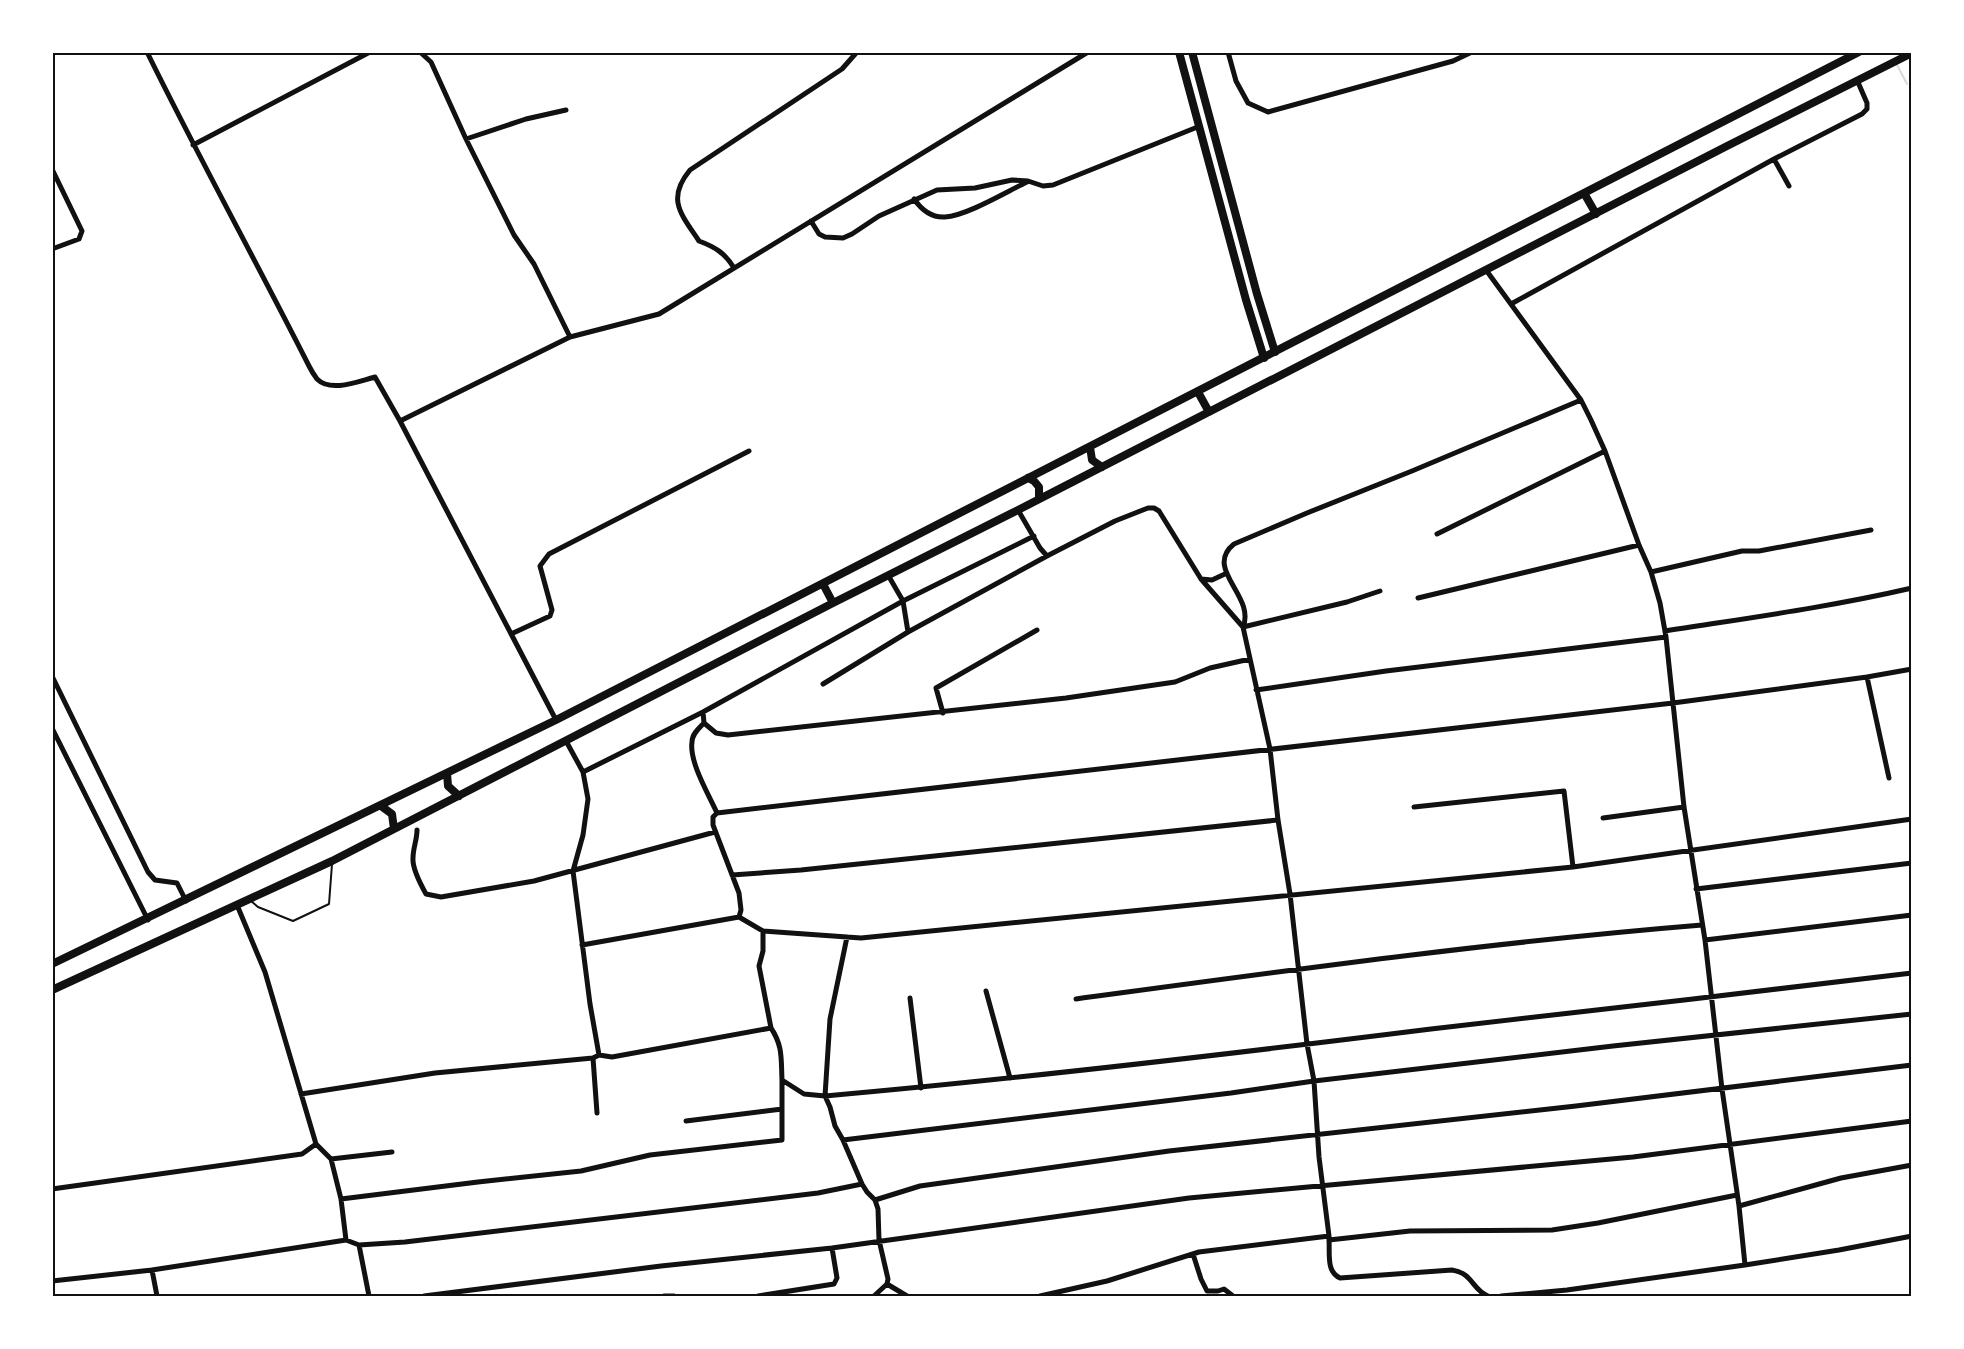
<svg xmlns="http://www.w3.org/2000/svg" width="1964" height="1349" font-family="'PT Sans Narrow',sans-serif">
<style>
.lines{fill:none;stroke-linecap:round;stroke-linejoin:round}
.stream{stroke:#d9d9d9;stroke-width:2}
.service{stroke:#111;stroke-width:2}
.minor{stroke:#111;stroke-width:5}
.secondary{stroke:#111;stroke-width:8}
.trunk{stroke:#111;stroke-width:8}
.neatline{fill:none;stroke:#111;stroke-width:2}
</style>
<rect width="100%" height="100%" fill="#fff"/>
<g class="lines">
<path class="stream" d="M 1896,63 L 1907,84"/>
<path class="service" d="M 251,901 L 258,907 L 293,921 L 329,904 L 332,864"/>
<path class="minor" d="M 147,52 C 199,158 256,261 309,366 C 311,370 314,375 317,379 C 331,393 359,381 375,377 L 400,421
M 420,52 L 431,62 L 466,139 L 514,235 L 534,264 L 570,337
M 1228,52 L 1236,81 L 1248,103 L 1268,112 L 1453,61 L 1472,52
M 466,139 L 526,119 L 566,110
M 193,145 L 370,52
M 1774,159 L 1789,186
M 52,169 L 82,231 L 79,239 L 52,249
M 914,199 C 921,209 931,218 945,217 C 966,216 1006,192 1027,182
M 811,221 L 819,234 L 825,237 L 843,238 L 852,234 L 879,216 L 937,190 L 975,188 L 1012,180 L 1028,181 L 1043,186 L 1053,185 L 1200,126
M 734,268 C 725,253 715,247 699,241 C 681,214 666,199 690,170 L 842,69 L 857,52
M 1486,270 L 1581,400 L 1591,420 L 1605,451 L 1639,545 L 1651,572 L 1660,603 L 1666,637 L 1684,807 L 1705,940 L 1722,1089 L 1739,1206 L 1745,1265
M 1511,304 L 1774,159 L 1862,114 L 1867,109 L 1867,103 L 1857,80
M 1018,510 L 1040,548 L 1047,556
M 1437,534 L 1605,451
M 1651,572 L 1742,551 L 1759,551 L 1871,530
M 888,575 L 903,601 L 908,632
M 1201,579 L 1212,580 L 1227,573
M 1418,598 L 1639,545
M 1243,627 C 1256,596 1203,569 1234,544 L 1307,513 L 1412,471 L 1581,400
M 1243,627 L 1347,602 L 1380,591
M 1665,631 C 1748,618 1830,607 1912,588
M 511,634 L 550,616 L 552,610 L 540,566 L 549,554 L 749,451
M 52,676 L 148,872 L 155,880 L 177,883 L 186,901
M 1867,677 L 1889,778
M 823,684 L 908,632 L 1047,556 L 1115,521 L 1148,508 L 1154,508 L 1159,511 L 1201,579 L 1243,627 L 1270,749 L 1278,820 L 1290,894 L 1307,1044 L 1314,1081 L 1319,1157 L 1329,1236
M 1256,690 L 1386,671 L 1666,637
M 703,712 L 704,723 L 716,733 L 728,735 L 1066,698 L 1175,682 L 1210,668 L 1250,659
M 943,713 L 936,688 L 1037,630
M 556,720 L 400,421 L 570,337 L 659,314 L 1088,52
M 704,723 C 699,728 692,734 692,742 C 689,762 709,795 717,813
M 52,728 L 148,920
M 566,741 L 583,772 L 588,799 L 583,835 L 573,871 L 590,1004 L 599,1055
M 583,772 L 703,712 L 903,601 L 1034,536
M 1414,807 L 1564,791 L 1573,867
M 717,813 L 1673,703 L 1867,677 L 1912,669
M 717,813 L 713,817 L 713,825 L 739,893 L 741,910 L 739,917
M 1603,818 L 1684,807
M 417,830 C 417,840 413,848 413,858 C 412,869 421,885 426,894 L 441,897 L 534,881 L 715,832
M 732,875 L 801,870 L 1278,820
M 1696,889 L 1912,863
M 237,905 L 265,972 L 316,1144 L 331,1159 L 341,1199 L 346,1240 L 359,1245 L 369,1296
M 763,931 L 763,951 L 759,966 L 771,1028
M 847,937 L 830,1019 L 825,1096 C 1028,1078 1230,1054 1431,1029 C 1591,1010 1752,993 1912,973
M 1705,940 L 1912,915
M 582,945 L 739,917 L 763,931 L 861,938 L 1573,867 L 1912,819
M 986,991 L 1010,1078
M 910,998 L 921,1088
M 1076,999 C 1284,971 1493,942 1702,925
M 593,1058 L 597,1113
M 301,1094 L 435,1073 L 593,1058 L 599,1055 L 612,1057 L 771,1028 C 783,1046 781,1059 782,1080 L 804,1094 L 825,1096 L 830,1107 L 835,1126 L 843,1140 L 862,1184 L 867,1192 L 875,1200 L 878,1209 L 879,1240 L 888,1279 L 887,1284 L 874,1296
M 686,1121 L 782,1109
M 843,1140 L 1231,1093 L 1314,1081 L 1613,1046 L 1912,1014
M 331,1159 L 392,1152
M 52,1189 L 302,1154 L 316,1144
M 341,1199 L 478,1182 L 581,1171 L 650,1155 L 782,1140 L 782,1080
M 875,1200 L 920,1186 L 1169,1151 L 1576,1106 L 1912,1065
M 1739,1206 L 1841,1178 L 1912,1165
M 1329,1240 C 1330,1253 1326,1272 1340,1278 L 1452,1270 C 1473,1273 1472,1290 1488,1296
M 359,1245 L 405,1242 L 818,1193 L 862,1184
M 1193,1254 L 1201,1279 L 1207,1291 L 1218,1291 L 1224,1289 L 1233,1296
M 152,1270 L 157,1296
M 52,1281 L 152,1270 L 346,1240
M 887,1284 L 907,1296
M 424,1296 L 661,1266 L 832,1248 L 1189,1198 L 1633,1157 L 1912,1121
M 664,1296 L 674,1296
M 758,1296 L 834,1284 L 837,1278 L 832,1248
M 1040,1296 L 1107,1281 L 1199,1252 L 1329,1236 L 1329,1240 L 1410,1231 L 1552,1230 L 1598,1223 L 1737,1195
M 1501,1296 L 1567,1290 L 1745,1265 L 1839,1250 L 1912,1236"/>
<path class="secondary" d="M 1179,52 L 1246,300 L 1264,358
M 1192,52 L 1257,294 L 1275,352"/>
<path class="trunk" d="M 1584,193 L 1596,214
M 1198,392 L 1209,412
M 1090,447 L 1092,460 L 1102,467
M 1028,478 L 1034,481 L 1039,487 L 1039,499
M 823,584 L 833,603
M 447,773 L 448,786 L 459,796
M 381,806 L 392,814 L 394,829
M 52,964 L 556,720 L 1859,52
M 52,990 L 332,861 L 833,603 L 1018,510 L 1729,145 L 1912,53"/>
</g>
<rect width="1964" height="1349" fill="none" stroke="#ffffff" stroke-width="108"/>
<rect x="54" y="54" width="1856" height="1241" class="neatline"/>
</svg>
